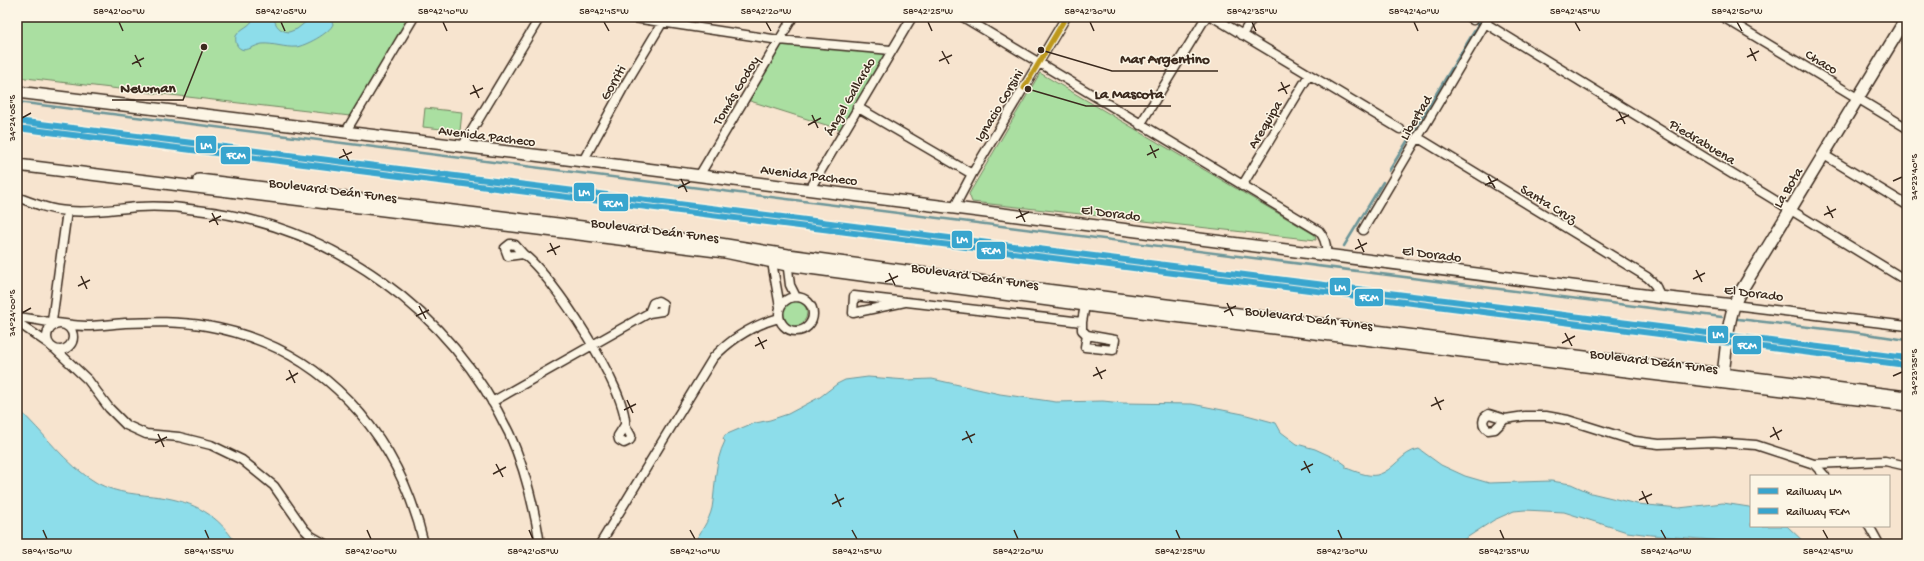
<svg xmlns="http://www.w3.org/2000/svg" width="1924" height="561" font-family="'Gochi Hand',sans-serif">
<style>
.green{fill:#aadfa1;stroke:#728460}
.water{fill:#8dddea;stroke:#6c9598}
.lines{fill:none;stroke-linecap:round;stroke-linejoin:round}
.stream{stroke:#6c9598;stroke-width:2.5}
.street-casing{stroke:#3b2a1e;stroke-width:11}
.secondary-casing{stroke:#3b2a1e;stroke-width:14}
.street{stroke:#fcf5e5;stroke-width:8}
.secondary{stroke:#fcf5e5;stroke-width:11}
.bus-1-casing{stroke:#fcf5e5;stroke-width:8}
.bus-1{stroke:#bd981b;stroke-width:5}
.rail-1-casing{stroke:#fcf5e5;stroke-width:9}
.rail-2-casing{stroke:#fcf5e5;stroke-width:9}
.rail-1{stroke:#38a5ce;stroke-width:6}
.rail-2{stroke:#38a5ce;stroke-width:6}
.ticks{fill:none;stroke:#3b2a1e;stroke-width:1.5}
.labels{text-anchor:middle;stroke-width:3;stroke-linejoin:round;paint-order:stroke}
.street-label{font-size:14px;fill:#3b2a1e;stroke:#fcf5e5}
.leader{fill:none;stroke:#3b2a1e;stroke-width:1.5}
.callout-dot{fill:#3b2a1e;stroke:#fcf5e5;stroke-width:1.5}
.callout-label{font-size:15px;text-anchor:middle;font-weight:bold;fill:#3b2a1e;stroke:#fcf5e5;stroke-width:3;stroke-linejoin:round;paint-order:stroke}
.line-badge{stroke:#fcf5e5;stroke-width:1.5}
.badge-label{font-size:11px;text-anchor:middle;font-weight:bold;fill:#fff}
.neatline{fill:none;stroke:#3b2a1e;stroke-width:1.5}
.ticks-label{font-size:10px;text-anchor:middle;fill:#3b2a1e}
</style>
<rect width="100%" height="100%" fill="#f7e4cf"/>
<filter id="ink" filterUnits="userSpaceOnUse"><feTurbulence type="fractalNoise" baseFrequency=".025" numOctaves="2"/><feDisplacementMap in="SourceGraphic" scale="8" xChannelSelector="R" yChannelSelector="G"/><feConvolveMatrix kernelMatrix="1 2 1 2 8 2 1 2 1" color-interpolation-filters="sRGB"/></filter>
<g filter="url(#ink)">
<path class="green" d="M 17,17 L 410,17 L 350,116 L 17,77 Z
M 780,42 L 886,53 L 842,130 L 747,100 Z
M 1040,73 L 1315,235 L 1316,240 L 972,202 L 969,194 Z
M 425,108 L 462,112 L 460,131 L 423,127 Z
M781 313a13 13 0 1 1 26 0a13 13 0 1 1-26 0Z"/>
<path class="water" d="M 254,17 L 274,17 C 275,26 280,31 289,32 L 297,29 L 312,17 L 330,17 L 333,24 C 330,33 305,46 296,47 C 285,48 273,43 262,44 C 255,45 247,52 241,49 C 236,47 235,40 236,36 C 241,27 251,27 254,17 Z
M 868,377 L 907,380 L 932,379 L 1000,394 L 1056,402 L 1103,401 L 1122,403 L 1192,404 L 1243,414 L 1276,423 L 1281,432 L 1297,444 L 1315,449 L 1339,460 L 1346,465 L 1346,468 C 1355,471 1367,477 1377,475 C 1394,471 1401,452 1419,449 L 1441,465 L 1465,476 L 1489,483 L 1551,481 L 1571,484 L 1591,493 L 1637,504 L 1679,508 L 1723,503 L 1749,507 L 1751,508 L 1751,526 L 1787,526 L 1806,544 L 1762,544 L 1651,535 L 1627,532 L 1564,512 L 1525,510 L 1514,511 L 1494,520 L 1457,544 L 693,544 C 700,533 709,521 712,508 C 716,485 714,463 725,441 L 723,439 L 725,435 L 751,424 L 770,420 L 788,414 L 820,397 L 837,384 L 845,380 Z
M 17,408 C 44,432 64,464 97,483 C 118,494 138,494 161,497 C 194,502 219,515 236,544 L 17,544 Z"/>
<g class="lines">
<path class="stream" d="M 17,102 L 1722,317
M 1389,171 L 1483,17
M 1344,246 L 1383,182
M 1738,319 L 1853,332 L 1907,340"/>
<defs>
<path id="street" d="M 628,17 L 779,40 L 891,50
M 963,17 L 1319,231 C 1325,238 1327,245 1326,254
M 1213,17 L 1400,129
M 1469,17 L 1473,20
M 1723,17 L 1907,128
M 1485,23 L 1907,281
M 1242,35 L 1253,17
M 857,107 L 972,174
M 1140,125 L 1206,17
M 345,133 L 414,17
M 1417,137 L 1647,277 C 1654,283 1658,287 1659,297
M 462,147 L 540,17
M 1824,155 L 1907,205
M 583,161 L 622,90 L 665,18
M 699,176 L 793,17
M 1242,186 L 1309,75
M 810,189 L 912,17
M 17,197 C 33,203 50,210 68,211 C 92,213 114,209 138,207 C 157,206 178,207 197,210 C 333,225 450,310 509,433 C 525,468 534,506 540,544
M 954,208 L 972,174 L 1066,17
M 1363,230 L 1489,17
M 510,244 L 515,245 L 523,254 L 508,256 L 505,248 Z
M 523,254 C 551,273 628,391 625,425
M 774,258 L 773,268 L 780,307
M 787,261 L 790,285 L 796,297
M779 314a17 17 0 1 1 34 0a17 17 0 1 1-34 0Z
M 658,301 L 663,304 L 662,311 L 649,313 L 653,303 Z
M 905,302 L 853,313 L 854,296 L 1082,322 L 1082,330 L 1087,335 L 1085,347 L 1113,350 L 1115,340 L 1087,335
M 1734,305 L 1907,326
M 17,317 C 40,320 63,325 86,326 C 99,326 112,324 125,323 C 152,322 180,321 207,326 C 322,346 398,433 424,544
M 17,322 L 49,344
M 1082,322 L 1085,305
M47 337a13 13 0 1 1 26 0a13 13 0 1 1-26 0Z
M 48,331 L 52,321 L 67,211
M 55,349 L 88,380 L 109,408 L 126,425 L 146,434 L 179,437 L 211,445 L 242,460 L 274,486 L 304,529 L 311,536 L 325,544
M 492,402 L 649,313
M 1489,414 L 1505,419 L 1495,429 L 1488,430 C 1481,425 1482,417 1489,414 Z
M 1505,419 L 1525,416 L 1546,416 L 1568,420 L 1635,441 L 1659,444 L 1714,442 L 1756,445 L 1814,464 L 1825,476
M 625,425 L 631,436 L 630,440 L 624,443 L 619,440 L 618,436 Z
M 1814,464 L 1885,461 L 1907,466
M 1869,526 L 1879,544
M 600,544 L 713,358 C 732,338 753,325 779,318"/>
<path id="secondary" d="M 17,92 L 583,161 L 1659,297 L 1734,305
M 17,165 L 725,252 L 787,265 L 1100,307 L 1907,405
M 199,180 L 714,243 L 788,255 L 1022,287 L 1907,397
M 1722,380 C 1727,352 1726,321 1738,296 L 1907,17"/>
</defs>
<use href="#street" class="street-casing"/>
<use href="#secondary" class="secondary-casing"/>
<use href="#street" class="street"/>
<use href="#secondary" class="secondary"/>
<defs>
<path id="bus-1" d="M 1024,88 L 1066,17"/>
</defs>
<use href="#bus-1" class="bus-1-casing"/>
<use href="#bus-1" class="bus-1"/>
<defs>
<path id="rail-1" d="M 17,121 L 1907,358"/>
<path id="rail-2" d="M 17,128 L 1906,365"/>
</defs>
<use href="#rail-1" class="rail-1-casing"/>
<use href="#rail-2" class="rail-2-casing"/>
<use href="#rail-1" class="rail-1"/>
<use href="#rail-2" class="rail-2"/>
</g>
</g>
<path class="ticks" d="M 119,22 L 123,31M 281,22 L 285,31M 443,22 L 447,31M 604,22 L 609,31M 766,22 L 771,31M 928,22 L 932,31M 1090,22 L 1094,31M 1252,22 L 1256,31M 1414,22 L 1418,31M 1575,22 L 1580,31M 1737,22 L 1742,31M 1750,48 L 1756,61M 942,51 L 949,64M 135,55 L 141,67M 1747,57 L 1759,51M 939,61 L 952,55M 132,64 L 144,58M 1281,82 L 1287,94M 473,85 L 479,98M 1278,91 L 1290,85M 470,94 L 483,88M 1619,112 L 1625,124M 812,115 L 818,128M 22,118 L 31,113M 1616,121 L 1629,115M 808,125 L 821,118M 1150,145 L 1156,158M 343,149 L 349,161M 1147,155 L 1159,149M 339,158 L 352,152M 1488,176 L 1495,188M 681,179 L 687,192M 1893,181 L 1902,177M 1485,185 L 1498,179M 678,188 L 690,182M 1827,206 L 1833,218M 1019,209 L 1025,222M 212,213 L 218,225M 1824,215 L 1836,209M 1016,218 L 1029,212M 209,222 L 221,216M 1358,239 L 1364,252M 550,243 L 556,255M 1355,249 L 1367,243M 547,252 L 560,246M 1696,270 L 1702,282M 889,273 L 895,285M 81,276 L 87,289M 1693,279 L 1705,273M 885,282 L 898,276M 78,286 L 90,280M 1227,303 L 1233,316M 419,306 L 426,319M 1224,312 L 1236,306M 22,313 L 31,308M 416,316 L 429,310M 1565,333 L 1572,346M 758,337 L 764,349M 1562,343 L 1575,336M 755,346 L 767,340M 1096,367 L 1102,379M 289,370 L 295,383M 1093,376 L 1106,370M 1893,376 L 1902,372M 286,380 L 298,373M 1435,397 L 1441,410M 627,400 L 633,413M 1431,406 L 1444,400M 624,410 L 636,404M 1773,427 L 1779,440M 966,431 L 972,443M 158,434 L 164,447M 1770,437 L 1782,430M 962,440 L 975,434M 155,443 L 167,437M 1304,461 L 1310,473M 496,464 L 503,477M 1301,470 L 1313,464M 493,474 L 506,467M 1642,491 L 1648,504M 835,494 L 841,507M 1639,500 L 1652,494M 832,504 L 844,498M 43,530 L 47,539M 205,530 L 209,539M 367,530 L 371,539M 529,530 L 533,539M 690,530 L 695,539M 852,530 L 857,539M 1014,530 L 1018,539M 1176,530 L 1180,539M 1338,530 L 1342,539M 1500,530 L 1504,539M 1661,530 L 1666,539M 1823,530 L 1828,539"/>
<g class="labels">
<g class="street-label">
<text transform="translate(1822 61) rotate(31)" y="5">Chaco</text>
<text transform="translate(612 82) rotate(-60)" y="5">Gorriti</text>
<text transform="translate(735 90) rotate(-59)" y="5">Tomás Godoy</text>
<text transform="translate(849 96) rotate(-60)" y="5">Ángel Gallardo</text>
<text transform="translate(998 105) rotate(-59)" y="5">Ignacio Corsini</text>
<text transform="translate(1415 117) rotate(-59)" y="5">Libertad</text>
<text transform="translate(1264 124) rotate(-59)" y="5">Arequipa</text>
<text transform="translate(487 135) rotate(7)" y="5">Avenida Pacheco</text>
<text transform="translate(1703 141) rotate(31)" y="5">Piedrabuena</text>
<text transform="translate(809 174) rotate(7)" y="5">Avenida Pacheco</text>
<text transform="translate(1787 187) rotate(-59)" y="5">La Bota</text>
<text transform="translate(333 189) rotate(7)" y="5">Boulevard Deán Funes</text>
<text transform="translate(1549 203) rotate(31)" y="5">Santa Cruz</text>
<text transform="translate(1111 212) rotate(7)" y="5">El Dorado</text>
<text transform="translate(655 229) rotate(7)" y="5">Boulevard Deán Funes</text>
<text transform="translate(1432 253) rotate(7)" y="5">El Dorado</text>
<text transform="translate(975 275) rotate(8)" y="5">Boulevard Deán Funes</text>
<text transform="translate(1754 292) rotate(7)" y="5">El Dorado</text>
<text transform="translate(1309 317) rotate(7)" y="5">Boulevard Deán Funes</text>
<text transform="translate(1654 360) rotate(7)" y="5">Boulevard Deán Funes</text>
</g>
</g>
<path class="leader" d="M1041 50L1112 71H1218M204 47L183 100H112M1028 89L1086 106H1171"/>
<g class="callout-dot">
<circle cx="1041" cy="50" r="4"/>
<circle cx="204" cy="47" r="4"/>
<circle cx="1028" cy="89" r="4"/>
</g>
<g class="callout-label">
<text x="1165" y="63">Mar Argentino</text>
<text x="148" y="92">Newman</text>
<text x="1129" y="98">La Mascota</text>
</g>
<g class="line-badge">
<rect x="195" y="135" width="22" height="19" rx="4" fill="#38a5ce"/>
<rect x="220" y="146" width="31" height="19" rx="4" fill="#38a5ce"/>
<rect x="573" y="182" width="22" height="20" rx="4" fill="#38a5ce"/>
<rect x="598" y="193" width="31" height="19" rx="4" fill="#38a5ce"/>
<rect x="951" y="230" width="22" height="19" rx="4" fill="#38a5ce"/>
<rect x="976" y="241" width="30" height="19" rx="4" fill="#38a5ce"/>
<rect x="1329" y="277" width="22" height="19" rx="4" fill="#38a5ce"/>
<rect x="1354" y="288" width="30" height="19" rx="4" fill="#38a5ce"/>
<rect x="1707" y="325" width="22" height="19" rx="4" fill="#38a5ce"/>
<rect x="1732" y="335" width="30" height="20" rx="4" fill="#38a5ce"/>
</g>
<g class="badge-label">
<text x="206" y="149">LM</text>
<text x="236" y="159">FCM</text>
<text x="584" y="196">LM</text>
<text x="613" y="207">FCM</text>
<text x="962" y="243">LM</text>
<text x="991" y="254">FCM</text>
<text x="1340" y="291">LM</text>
<text x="1369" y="301">FCM</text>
<text x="1718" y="338">LM</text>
<text x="1747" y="349">FCM</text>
</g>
<rect width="1924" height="561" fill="none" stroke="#fcf5e5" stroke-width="44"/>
<rect x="1750" y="475" width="140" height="52" fill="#fcf5e5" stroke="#afa495"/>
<rect x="1758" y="488" width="20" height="6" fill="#38a5ce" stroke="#afa495"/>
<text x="1786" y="495" font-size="12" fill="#3b2a1e">Railway LM</text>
<rect x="1758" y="508" width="20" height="6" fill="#38a5ce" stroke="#afa495"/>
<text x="1786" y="515" font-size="12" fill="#3b2a1e">Railway FCM</text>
<rect x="22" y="22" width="1880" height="517" class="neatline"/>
<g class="ticks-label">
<text x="119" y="14">58°42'00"W</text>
<text x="281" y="14">58°42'05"W</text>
<text x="443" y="14">58°42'10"W</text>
<text x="604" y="14">58°42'15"W</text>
<text x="766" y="14">58°42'20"W</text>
<text x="928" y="14">58°42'25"W</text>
<text x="1090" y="14">58°42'30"W</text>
<text x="1252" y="14">58°42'35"W</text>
<text x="1414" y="14">58°42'40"W</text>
<text x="1575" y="14">58°42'45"W</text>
<text x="1737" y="14">58°42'50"W</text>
<text transform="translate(11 118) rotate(-90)" y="4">34°24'05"S</text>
<text transform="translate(1913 177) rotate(-90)" y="4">34°23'40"S</text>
<text transform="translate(11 313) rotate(-90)" y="4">34°24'00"S</text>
<text transform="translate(1913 372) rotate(-90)" y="4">34°23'35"S</text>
<text x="47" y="554">58°41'50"W</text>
<text x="209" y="554">58°41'55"W</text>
<text x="371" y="554">58°42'00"W</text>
<text x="533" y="554">58°42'05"W</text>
<text x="695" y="554">58°42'10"W</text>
<text x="857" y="554">58°42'15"W</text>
<text x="1018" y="554">58°42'20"W</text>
<text x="1180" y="554">58°42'25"W</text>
<text x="1342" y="554">58°42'30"W</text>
<text x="1504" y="554">58°42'35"W</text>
<text x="1666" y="554">58°42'40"W</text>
<text x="1828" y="554">58°42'45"W</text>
</g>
</svg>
